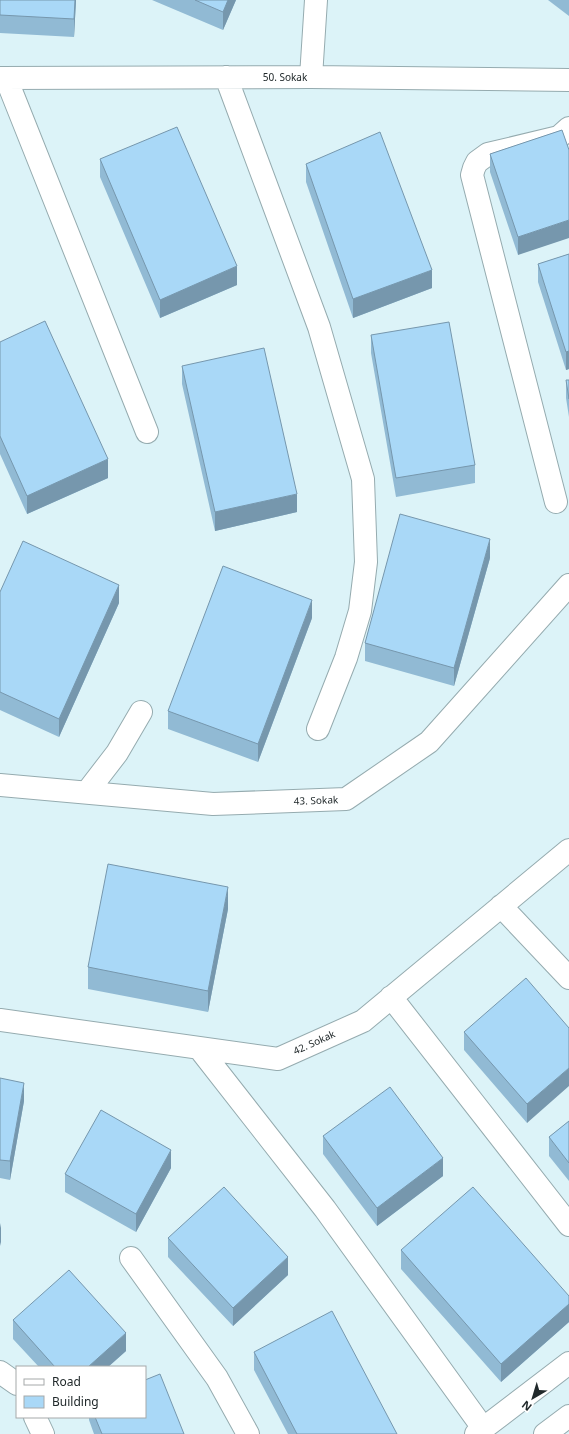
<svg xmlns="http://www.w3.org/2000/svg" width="569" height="1434" font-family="'Noto Sans',sans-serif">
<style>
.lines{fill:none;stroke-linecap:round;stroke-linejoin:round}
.minor-casing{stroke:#95abaf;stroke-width:24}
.tertiary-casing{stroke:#95abaf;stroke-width:24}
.minor{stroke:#fff;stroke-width:22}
.tertiary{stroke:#fff;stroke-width:22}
.wall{fill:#91bad4}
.shaded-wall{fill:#7697ad}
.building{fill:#a9d8f7;stroke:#7697ad}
.labels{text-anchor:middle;stroke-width:3;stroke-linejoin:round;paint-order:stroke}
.street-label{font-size:10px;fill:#21292b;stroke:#fff}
</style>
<rect width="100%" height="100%" fill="#dcf3f8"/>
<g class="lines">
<defs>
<path id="minor" d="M 226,77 L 319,327 L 363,479 L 366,562 L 360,611 L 346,658 L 318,729
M 311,77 L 316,0
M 0,78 L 311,77 L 569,80
M 6,78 L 147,432
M 556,502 L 472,175 L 474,168 L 477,162 L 488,154 L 559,137 L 569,128
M 0,785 L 213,804 L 346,799 L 429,742 L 569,585
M 87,792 L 117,753 L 141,712
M 501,906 L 569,978
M 391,997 L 569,1225
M 0,1020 L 278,1059 L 363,1021 L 569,850
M 199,1048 L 325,1209 L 483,1428
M 131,1258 L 217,1378 L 248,1434
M 0,1372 L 17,1384
M 35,1417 L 43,1434"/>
<path id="tertiary" d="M 476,1434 L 569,1363
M 545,1434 L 569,1416"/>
</defs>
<use href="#minor" class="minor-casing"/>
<use href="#tertiary" class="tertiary-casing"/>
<use href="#minor" class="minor"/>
<use href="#tertiary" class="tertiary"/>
</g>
<path class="wall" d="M 0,0 L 76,0 L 74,37 L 0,33 Z
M 152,0 L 236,0 L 223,30 Z
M 548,0 L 569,0 L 569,16 Z
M 562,130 L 518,255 L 490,172 L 490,154 Z
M 100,159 L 237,285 L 160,318 L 100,177 Z
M 306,164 L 432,288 L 353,318 L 306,182 Z
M 569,254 L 569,369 L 566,370 L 538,282 L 538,264 Z
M 371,335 L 475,465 L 475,483 L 396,497 L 371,353 Z
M 0,342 L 108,478 L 27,514 L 0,454 Z
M 182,366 L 297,512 L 215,531 L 182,384 Z
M 566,380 L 569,380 L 569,417 L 566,398 Z
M 490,558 L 454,686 L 365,661 L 365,643 Z
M 0,592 L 119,603 L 59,737 L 0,710 Z
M 312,618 L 258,762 L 168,729 L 168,711 Z
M 228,909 L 208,1012 L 88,989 L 88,967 Z
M 569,1028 L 527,1123 L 464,1050 L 464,1032 Z
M 0,1078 L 24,1101 L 10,1180 L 0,1178 Z
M 569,1121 L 569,1181 L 549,1156 L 549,1137 Z
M 323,1136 L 443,1176 L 377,1226 L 323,1154 Z
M 171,1168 L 136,1232 L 65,1192 L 65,1174 Z
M 168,1238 L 288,1275 L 233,1326 L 168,1257 Z
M 401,1250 L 569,1296 L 569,1322 L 501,1382 L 401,1269 Z
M 13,1320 L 126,1351 L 108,1367 L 39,1367 L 13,1339 Z
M 254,1352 L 397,1434 L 288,1434 L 254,1370 Z
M 89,1417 L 145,1417 L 184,1434 L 94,1434 L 89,1420 Z"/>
<path class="shaded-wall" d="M 75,0 L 76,0 L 74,37 L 74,19 Z
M 228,0 L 236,0 L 223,30 L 223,12 Z
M 569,220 L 569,238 L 518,255 L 518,237 Z
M 237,266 L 237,285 L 160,318 L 160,300 Z
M 432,270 L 432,288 L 353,318 L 353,299 Z
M 569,351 L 569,369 L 566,370 L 566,352 Z
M 108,459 L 108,478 L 27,514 L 27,496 Z
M 297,494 L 297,512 L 215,531 L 215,512 Z
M 490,539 L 490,558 L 454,686 L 454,668 Z
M 119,585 L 119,603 L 59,737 L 59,719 Z
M 312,600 L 312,618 L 258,762 L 258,744 Z
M 228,887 L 228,909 L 208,1012 L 208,991 Z
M 569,1068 L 569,1086 L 527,1123 L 527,1104 Z
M 24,1083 L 24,1101 L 10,1180 L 10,1161 Z
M 171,1150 L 171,1168 L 136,1232 L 136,1214 Z
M 443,1158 L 443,1176 L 377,1226 L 377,1208 Z
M 1,1223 L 1,1242 L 0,1246 L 0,1228 Z
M 288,1257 L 288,1275 L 233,1326 L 233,1308 Z
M 569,1304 L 569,1322 L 501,1382 L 501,1364 Z
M 126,1333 L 126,1351 L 108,1367 L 88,1367 Z"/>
<path class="building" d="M 0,0 L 75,0 L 74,19 L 0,15 Z
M 195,0 L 228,0 L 223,12 Z
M 177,127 L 237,266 L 160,300 L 100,159 Z
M 562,130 L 569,150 L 569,220 L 518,237 L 490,154 Z
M 380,132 L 432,270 L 353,299 L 306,164 Z
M 569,254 L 569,351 L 566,352 L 538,264 Z
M 45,321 L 108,459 L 27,496 L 0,436 L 0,342 Z
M 449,322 L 475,465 L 396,478 L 371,335 Z
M 264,348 L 297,494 L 215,512 L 182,366 Z
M 566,380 L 569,380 L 569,399 Z
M 400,514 L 490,539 L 454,668 L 365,643 Z
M 23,541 L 119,585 L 59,719 L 0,692 L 0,592 Z
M 223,566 L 312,600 L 258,744 L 168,711 Z
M 108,864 L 228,887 L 208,991 L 88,967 Z
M 526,978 L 569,1028 L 569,1068 L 527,1104 L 464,1032 Z
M 0,1078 L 24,1083 L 10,1161 L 0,1160 Z
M 390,1087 L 443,1158 L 377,1208 L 323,1136 Z
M 101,1110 L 171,1150 L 136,1214 L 65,1174 Z
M 569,1121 L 569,1163 L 549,1137 Z
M 224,1187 L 288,1257 L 233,1308 L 168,1238 Z
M 473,1187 L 569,1296 L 569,1304 L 501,1364 L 401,1250 Z
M 69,1270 L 126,1333 L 88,1367 L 55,1367 L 13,1320 Z
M 332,1311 L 397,1434 L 297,1434 L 254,1352 Z
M 160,1374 L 184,1434 L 102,1434 L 95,1417 L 145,1417 L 145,1380 Z"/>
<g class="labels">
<g class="street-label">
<text x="285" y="81">50. Sokak</text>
<text transform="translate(316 800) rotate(-2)" y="4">43. Sokak</text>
<text transform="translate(314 1042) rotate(-24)" y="4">42. Sokak</text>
</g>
</g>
<rect x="16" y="1366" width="130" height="52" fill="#ffffff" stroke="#a6a9aa"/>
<rect x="24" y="1379" width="20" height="6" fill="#ffffff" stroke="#a6a9aa"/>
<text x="52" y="1386" font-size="12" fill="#21292b">Road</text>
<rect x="24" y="1396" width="20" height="12" fill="#a9d8f7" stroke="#a6a9aa"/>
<text x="52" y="1406" font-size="12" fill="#21292b">Building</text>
<g transform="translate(533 1398) rotate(218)" stroke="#ffffff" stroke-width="3" paint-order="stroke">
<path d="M0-3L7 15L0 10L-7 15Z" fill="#21292b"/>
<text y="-6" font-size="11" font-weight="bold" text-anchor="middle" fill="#21292b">N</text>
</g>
</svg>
